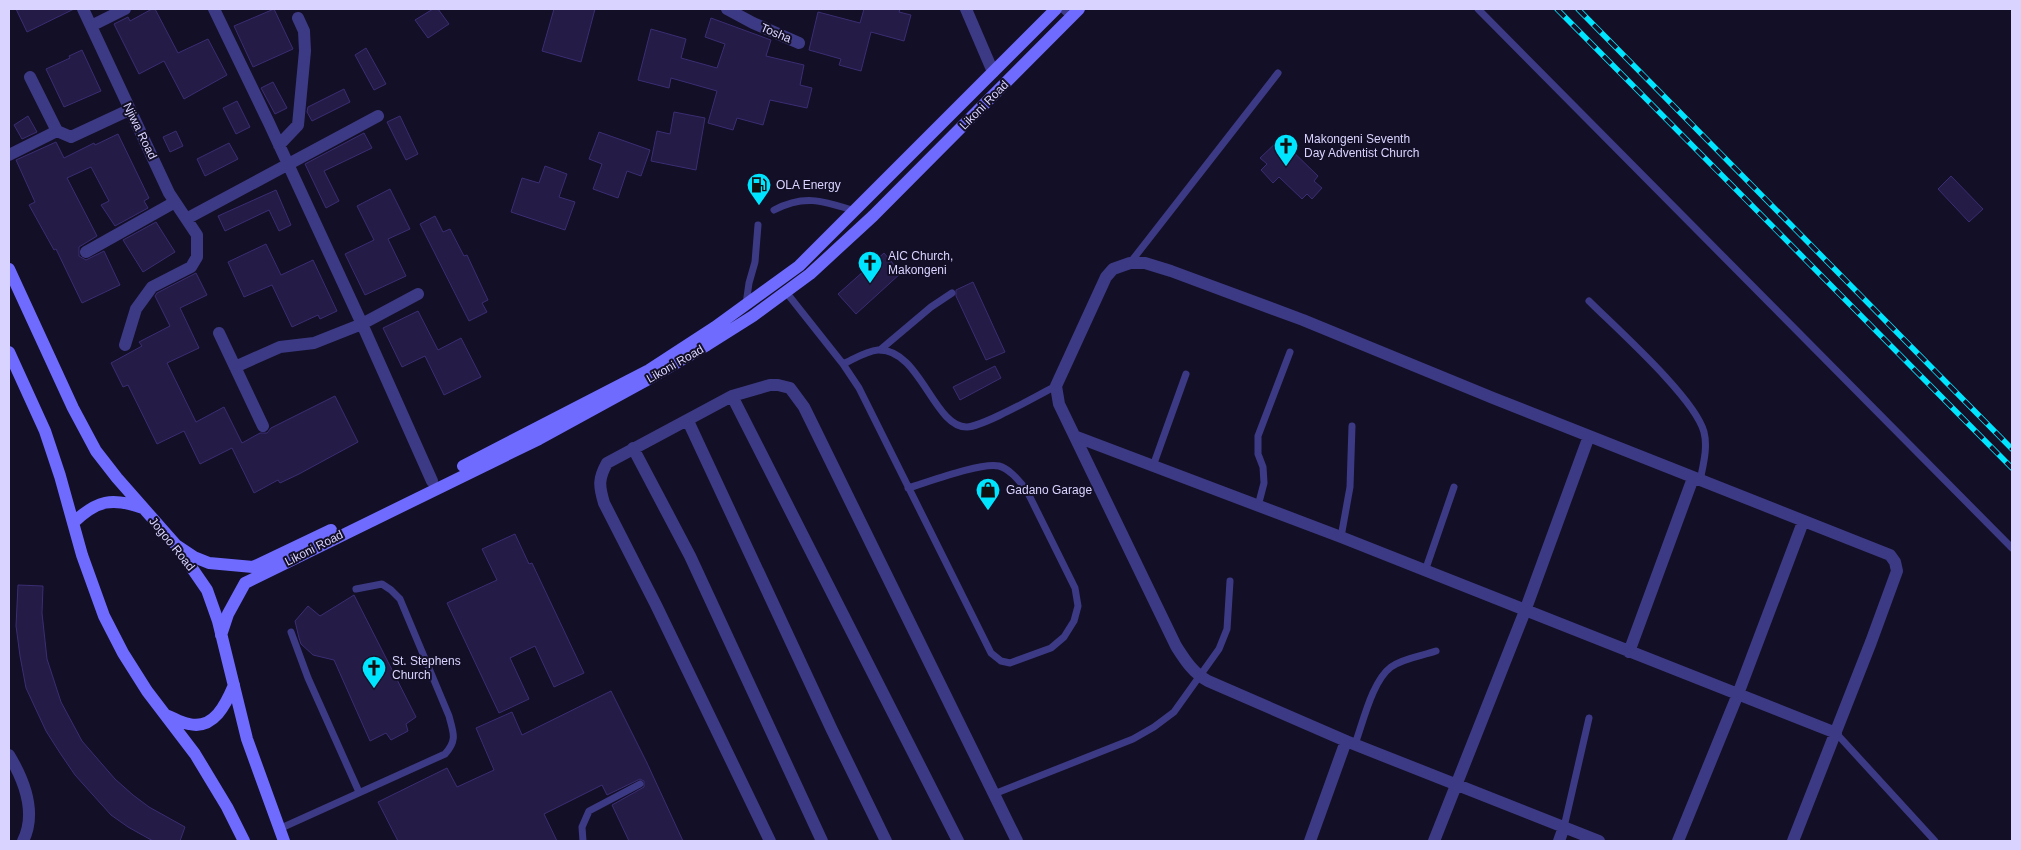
<svg xmlns="http://www.w3.org/2000/svg" width="2021" height="850" font-family="Arial,sans-serif">
<style>
.building{fill:#241b47;stroke:#3b2d73}
.lines{fill:none;stroke-linecap:round;stroke-linejoin:round}
.lane{stroke:#3d3a85;stroke-width:7}
.street{stroke:#3d3a85;stroke-width:12}
.secondary{stroke:#6f6bff;stroke-width:12}
.rail-casing{stroke:#00e5ff;stroke-width:5.5}
.rail{stroke:#130f26;stroke-width:4;stroke-dasharray:11;stroke-linecap:butt}
.labels{text-anchor:middle;stroke-width:4;stroke-linejoin:round;paint-order:stroke}
.street-label{font-size:12px;fill:#d9d4ff;stroke:#130f26}
.poi-label{font-size:12px;fill:#d9d4ff;stroke:#130f26;text-anchor:start}
</style>
<rect width="100%" height="100%" fill="#130f26"/>
<path class="building" d="M 16,9 L 74,9 L 27,32 Z
M 152,9 L 155,9 L 178,53 L 208,39 L 227,75 L 184,99 L 164,61 L 139,74 L 114,24 L 128,17 L 130,21 Z
M 274,9 L 293,49 L 253,67 L 234,26 Z
M 433,9 L 438,9 L 449,24 L 428,38 L 415,20 Z
M 554,9 L 595,9 L 581,62 L 542,51 Z
M 864,9 L 900,9 L 899,12 L 911,15 L 904,41 L 871,32 L 861,71 L 839,65 L 841,59 L 809,50 L 818,12 L 860,23 Z
M 711,18 L 771,40 L 766,56 L 804,65 L 800,85 L 812,88 L 807,108 L 770,100 L 763,125 L 737,118 L 733,130 L 708,123 L 717,91 L 671,78 L 669,88 L 638,80 L 651,29 L 686,39 L 681,58 L 717,68 L 725,44 L 705,37 Z
M 366,48 L 386,84 L 374,90 L 355,55 Z
M 82,50 L 101,91 L 64,107 L 46,69 L 70,58 L 69,56 Z
M 273,82 L 287,108 L 275,114 L 261,88 Z
M 344,89 L 350,102 L 312,121 L 307,112 L 308,107 Z
M 237,101 L 250,127 L 236,134 L 223,108 Z
M 674,112 L 705,118 L 696,170 L 651,161 L 657,131 L 670,134 Z
M 28,116 L 37,132 L 22,139 L 14,125 Z
M 400,116 L 418,154 L 406,160 L 387,122 Z
M 176,131 L 183,146 L 170,152 L 163,137 Z
M 599,132 L 650,150 L 641,176 L 627,171 L 618,198 L 593,189 L 602,164 L 589,159 Z
M 364,133 L 372,148 L 324,171 L 339,201 L 326,208 L 305,164 Z
M 118,134 L 149,198 L 144,201 L 148,208 L 115,226 L 101,205 L 109,201 L 91,167 L 67,178 L 97,236 L 79,247 L 79,256 L 86,260 L 104,251 L 120,285 L 82,303 L 56,249 L 54,250 L 29,205 L 35,202 L 16,160 L 56,142 L 64,158 L 94,143 L 95,145 Z
M 1280,139 L 1318,176 L 1314,181 L 1322,188 L 1312,199 L 1307,194 L 1302,199 L 1279,177 L 1273,183 L 1261,170 L 1267,164 L 1260,158 Z
M 229,143 L 238,159 L 205,176 L 197,159 Z
M 545,166 L 567,174 L 559,197 L 575,202 L 565,230 L 511,212 L 522,178 L 539,183 Z
M 1951,176 L 1983,209 L 1969,222 L 1938,189 Z
M 390,189 L 410,229 L 388,239 L 406,276 L 365,295 L 345,254 L 374,240 L 357,206 Z
M 276,190 L 291,225 L 279,231 L 269,210 L 225,231 L 218,216 Z
M 435,216 L 443,232 L 450,229 L 464,256 L 467,255 L 488,300 L 482,303 L 487,312 L 469,321 L 420,224 Z
M 156,222 L 175,252 L 143,272 L 123,240 Z
M 266,244 L 281,275 L 313,260 L 337,311 L 320,319 L 318,315 L 292,327 L 272,285 L 244,297 L 228,262 Z
M 884,253 L 901,273 L 856,314 L 838,294 Z
M 196,273 L 207,295 L 180,308 L 199,348 L 167,363 L 196,422 L 224,407 L 242,443 L 260,433 L 267,433 L 271,428 L 335,396 L 358,442 L 299,474 L 280,483 L 278,480 L 254,493 L 232,448 L 200,464 L 184,431 L 157,444 L 128,385 L 123,387 L 111,363 L 142,346 L 139,342 L 170,326 L 155,296 L 157,293 Z
M 973,282 L 1005,352 L 986,360 L 956,296 L 956,290 Z
M 418,311 L 438,350 L 461,338 L 481,377 L 444,395 L 425,356 L 402,367 L 383,328 Z
M 995,366 L 1001,378 L 960,400 L 953,387 Z
M 515,534 L 529,564 L 532,563 L 584,673 L 554,687 L 535,646 L 510,658 L 529,699 L 499,713 L 447,603 L 497,580 L 482,549 Z
M 18,585 L 43,586 L 42,613 L 47,659 L 61,702 L 82,741 L 115,779 L 133,795 L 149,807 L 185,827 L 180,841 L 153,841 L 128,827 L 111,815 L 75,775 L 60,753 L 46,731 L 26,688 L 20,656 L 16,626 Z
M 354,595 L 416,717 L 406,724 L 408,731 L 391,740 L 386,733 L 370,741 L 334,660 L 313,655 L 301,644 L 299,638 L 295,621 L 308,606 L 320,616 Z
M 611,691 L 647,763 L 683,841 L 629,841 L 612,805 L 644,787 L 644,781 L 640,779 L 607,795 L 602,785 L 544,814 L 557,841 L 398,841 L 378,802 L 447,768 L 457,787 L 494,770 L 476,728 L 512,712 L 522,735 Z"/>
<g class="lines">
<path class="lane" d="M 1062,9 L 1071,17
M 1478,9 L 2012,548
M 774,210 C 805,194 823,201 855,211
M 1130,263 L 1278,73
M 786,292 L 843,364 L 859,388 L 991,653 L 1001,661 L 1010,663 L 1051,648 L 1064,637 L 1074,621 L 1078,606 L 1075,588 L 1026,489 C 1019,481 1010,469 999,466 C 981,462 928,482 908,488
M 1589,301 C 1616,328 1695,398 1704,432 C 1708,448 1703,465 1700,481
M 746,304 L 749,283 L 755,262 L 758,225
M 880,350 L 931,307 L 952,293
M 843,364 C 854,359 866,351 878,350 C 920,348 934,428 967,427 C 985,426 1038,395 1056,386
M 1153,466 L 1186,374
M 1258,506 L 1264,483 L 1263,467 L 1258,454 L 1258,436 L 1290,352
M 1341,537 L 1350,487 L 1352,426
M 1425,571 L 1454,487
M 291,632 L 308,678 L 359,792
M 1836,733 L 1935,841
M 1355,744 C 1363,723 1372,681 1391,667 C 1403,658 1422,656 1436,651
M 994,794 L 1133,739 L 1154,727 L 1174,712 L 1219,649 L 1227,629 L 1230,581
M 1564,827 L 1589,718
M 279,829 L 445,754 C 458,740 453,732 449,716 L 400,599 L 391,590 L 382,584 L 356,589
M 583,841 L 582,827 L 589,811 L 640,784"/>
<path class="street" d="M 83,9 L 91,26
M 125,9 L 91,26 L 169,193 L 197,235 L 197,257 L 191,267 L 152,287 L 136,309 L 125,345
M 214,9 L 269,123 L 362,324 L 432,481
M 727,9 L 753,23 L 799,43
M 966,9 L 993,72
M 30,77 L 57,131 L 71,137 L 129,110
M 279,145 L 298,125 L 305,51 L 304,31 L 298,18
M 9,155 L 57,131
M 188,218 L 378,116
M 86,252 L 175,202
M 219,333 L 263,426
M 235,367 L 280,347 L 314,343 L 362,324 L 418,294
M 732,396 L 958,841
M 688,421 L 832,730 L 886,841
M 1077,437 L 1341,537 L 1836,733
M 633,448 L 690,556 L 822,841
M 1629,652 L 1693,478
M 9,755 C 24,780 37,813 23,841
M 770,841 L 656,605 L 604,503 C 599,486 598,479 607,463 L 732,396 L 770,385 L 778,385 L 790,388 L 804,407 L 1017,841
M 1310,841 L 1346,741
M 1434,841 L 1525,611 L 1589,436
M 1559,841 L 1564,827
M 1599,841 L 1346,741 L 1208,681 C 1193,673 1185,660 1176,646 L 1059,404 L 1056,386 L 1106,277 L 1113,269 L 1130,263 L 1145,263 L 1171,271 L 1303,320 L 1493,398 L 1890,555 L 1895,562 L 1897,571 L 1871,642 L 1793,841
M 1678,841 L 1738,694 L 1803,522"/>
<path class="secondary" d="M 9,269 L 73,408 L 96,451 L 117,478 L 176,545 L 207,590 L 218,621 L 247,739 L 284,841
M 9,352 L 45,431 L 60,476 L 82,555 L 104,616 L 123,653 L 147,691 L 195,754 L 227,807 L 244,841
M 463,466 L 649,370 L 715,327 L 799,266 L 1056,9
M 73,523 C 97,500 112,497 143,508
M 176,545 L 194,557 L 209,563 L 253,567 L 331,530
M 221,635 L 228,614 L 245,583 L 539,439 L 645,381 L 707,345 L 753,316 L 810,274 L 873,216 L 1079,9
M 166,715 C 174,718 181,723 189,724 C 214,730 226,704 234,685"/>
<defs>
<path id="rail" d="M 1557,9 L 2012,468
M 1578,9 L 2012,449"/>
</defs>
<use href="#rail" class="rail-casing"/>
<use href="#rail" class="rail"/>
</g>
<defs>
<symbol id="church-pin" viewBox="-11 -11 22 30"><path d="M0 17L-7.5 6A9.5 9.5 0 1 1 7.5 6Z" fill="#00e5ff" stroke="#130f26"/><path d="M-1.2-6h2.4v3.5h3.3v2.4h-3.3V6h-2.4V-.1h-3.3v-2.4h3.3Z" fill="#111"/></symbol>
<symbol id="fuel-pin" viewBox="-11 -11 22 30"><path d="M0 17L-7.5 6A9.5 9.5 0 1 1 7.5 6Z" fill="#00e5ff" stroke="#130f26"/><path d="M-5.5-6h7V0h2V4h1.3V-2.5L3-4.5l.8-.8L6-3V5H2.5V1h-1V6h-7ZM-4.2-4.7v3.2H.2V-4.7Z" fill="#111"/></symbol>
<symbol id="shop-pin" viewBox="-11 -11 22 30"><path d="M0 17L-7.5 6A9.5 9.5 0 1 1 7.5 6Z" fill="#00e5ff" stroke="#130f26"/><path d="M-5-2.5h2.3a2.7 3.5 0 0 1 5.4 0H5L5.5 6h-11ZM-1.5-2.5h3a1.5 2.3 0 0 0-3 0Z" fill="#111"/></symbol>
</defs>
<g fill-rule="evenodd">
<use href="#church-pin" x="1272" y="132" width="28" height="38"/>
<use href="#fuel-pin" x="745" y="171" width="28" height="38"/>
<use href="#church-pin" x="856" y="249" width="28" height="38"/>
<use href="#shop-pin" x="974" y="476" width="28" height="38"/>
<use href="#church-pin" x="360" y="654" width="28" height="38"/>
</g>
<g class="labels">
<g class="street-label">
<text transform="translate(776 33) rotate(23)" y="4">Tosha</text>
<text transform="translate(984 105) rotate(-45)" y="4">Likoni Road</text>
<text transform="translate(140 131) rotate(64)" y="4">Njiwa Road</text>
<text transform="translate(675 364) rotate(-30)" y="4">Likoni Road</text>
<text transform="translate(172 544) rotate(51)" y="4">Jogoo Road</text>
<text transform="translate(314 548) rotate(-27)" y="4">Likoni Road</text>
</g>
<g class="poi-label">
<text x="1304" y="143">Makongeni Seventh<tspan x="1304" dy="14">Day Adventist Church</tspan></text>
<text x="776" y="189">OLA Energy</text>
<text x="888" y="260">AIC Church,<tspan x="888" dy="14">Makongeni</tspan></text>
<text x="1006" y="494">Gadano Garage</text>
<text x="392" y="665">St. Stephens<tspan x="392" dy="14">Church</tspan></text>
</g>
</g>
<rect width="2021" height="850" fill="none" stroke="#d9d4ff" stroke-width="20"/>
</svg>
